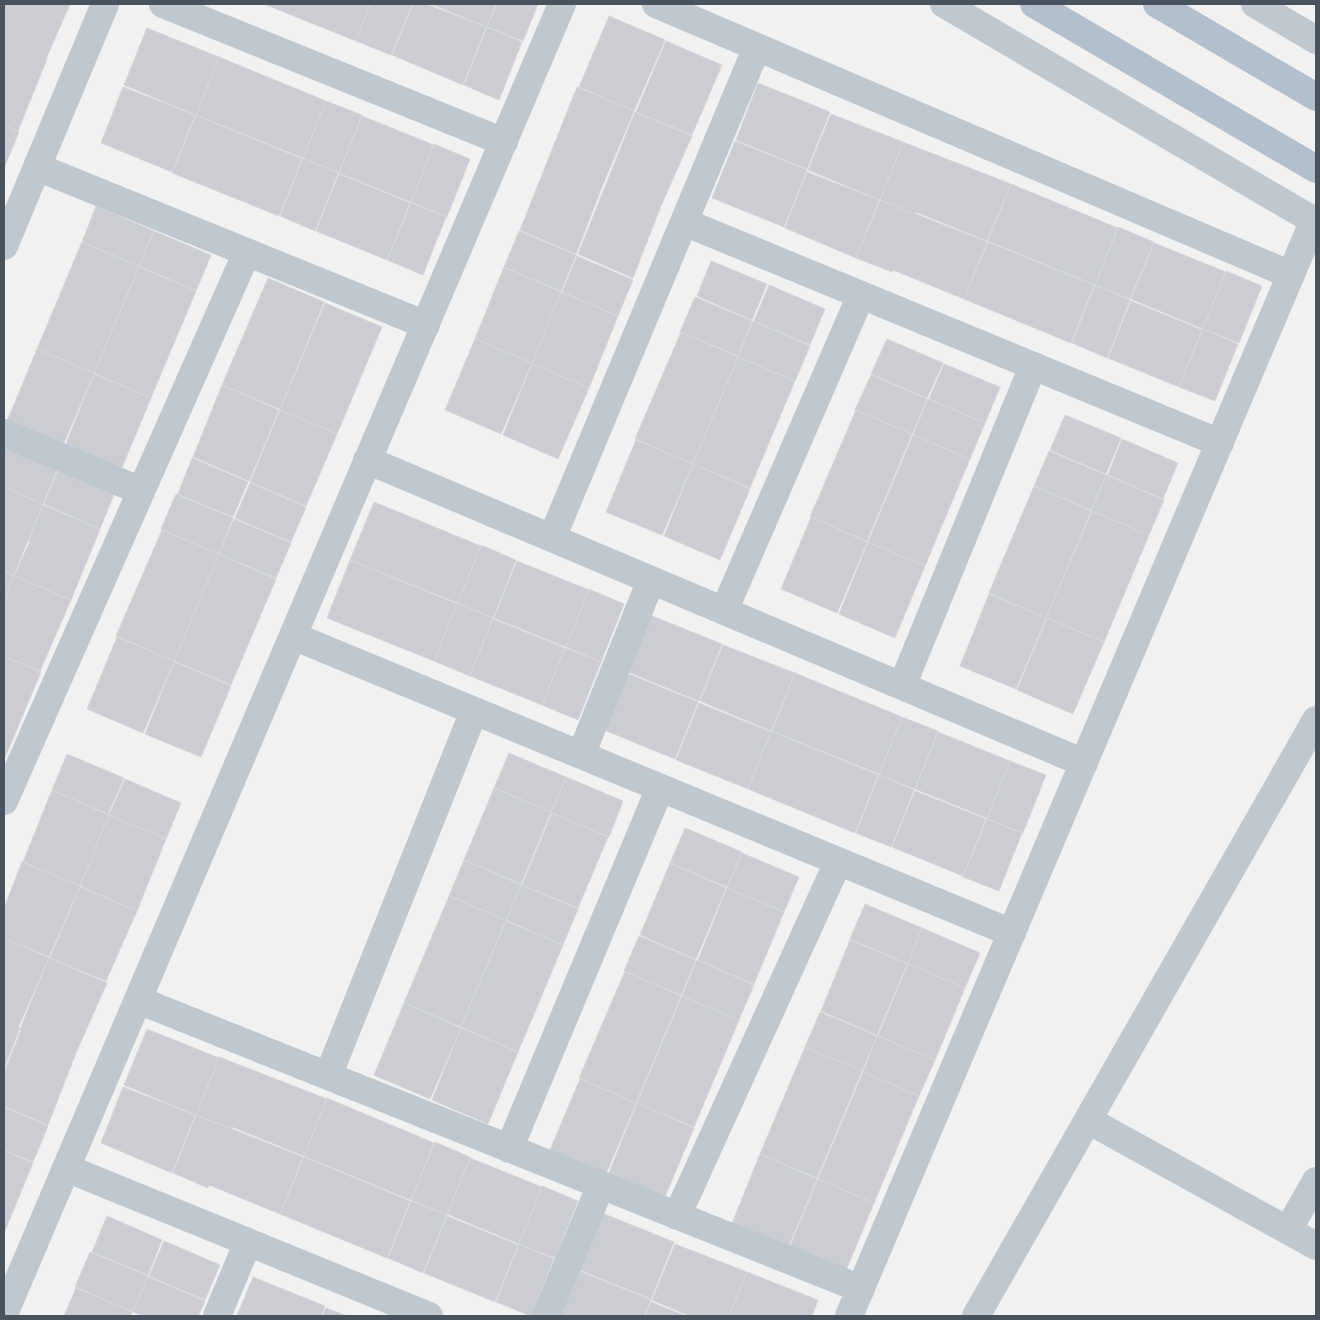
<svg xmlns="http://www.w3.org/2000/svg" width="1320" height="1320" font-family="Overpass,sans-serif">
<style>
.building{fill:#cbcdd2;stroke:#d5d7db}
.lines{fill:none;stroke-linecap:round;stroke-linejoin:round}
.minor{stroke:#bfc8ce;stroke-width:28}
.major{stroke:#b2c0cd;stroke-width:28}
</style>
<rect width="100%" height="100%" fill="#f3f0f0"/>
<path class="building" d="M 4,4 L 70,4 L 46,59 L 47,59 L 18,131 L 4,125 Z
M 264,4 L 370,4 L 356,41 Z
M 370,4 L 412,4 L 391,55 L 356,41 Z
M 413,4 L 426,4 L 486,27 L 463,85 L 392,55 Z
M 431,4 L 496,4 L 487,27 Z
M 497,4 L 538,4 L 523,41 L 487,27 Z
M 609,16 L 665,40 L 634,111 L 579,87 Z
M 487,27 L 522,42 L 499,100 L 464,85 Z
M 147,28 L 219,57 L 196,115 L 124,85 Z
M 666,41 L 722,65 L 692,135 L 636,112 Z
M 219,57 L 326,101 L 303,158 L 196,115 Z
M 758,83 L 830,112 L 807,169 L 736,140 Z
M 123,87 L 195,115 L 172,172 L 101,143 Z
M 577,87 L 634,111 L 604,182 L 576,254 L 520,230 Z
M 326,101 L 362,115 L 339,173 L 303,158 Z
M 635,112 L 692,136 L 661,206 L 633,278 L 578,254 Z
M 831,114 L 903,142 L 880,200 L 808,170 Z
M 196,115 L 302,159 L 279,216 L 172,173 Z
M 362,116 L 434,145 L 411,202 L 339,173 Z
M 4,125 L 19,132 L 4,168 Z
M 735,141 L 807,170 L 784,227 L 712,198 Z
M 903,142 L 1011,184 L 987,241 L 916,212 L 916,214 L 987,242 L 964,299 L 893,270 L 892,272 L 856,258 L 880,200 L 915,214 L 880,200 Z
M 434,144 L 470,159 L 447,217 L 411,202 Z
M 303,158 L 338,173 L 315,231 L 280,216 Z
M 807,172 L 879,200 L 856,258 L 785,228 Z
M 339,174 L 410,203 L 387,260 L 316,231 Z
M 1011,184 L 1118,228 L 1095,285 L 988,241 Z
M 411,203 L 446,217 L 423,275 L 387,260 Z
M 96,206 L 154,231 L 139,266 L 82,242 Z
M 1118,227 L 1154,242 L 1130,299 L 1095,285 Z
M 154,231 L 211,255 L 196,291 L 139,266 Z
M 519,231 L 576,255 L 561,291 L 504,267 Z
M 82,242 L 139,266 L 94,373 L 37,349 Z
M 988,242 L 1094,285 L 1071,343 L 964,299 Z
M 1154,243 L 1226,272 L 1203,329 L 1131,299 Z
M 577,256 L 633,280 L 618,316 L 562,292 Z
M 711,261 L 767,284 L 752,320 L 697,296 Z
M 139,267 L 196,291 L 151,398 L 94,373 Z
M 504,267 L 561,292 L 546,327 L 561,292 L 618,316 L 589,388 L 532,364 L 547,327 L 532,363 L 475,339 Z
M 1226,271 L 1262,286 L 1239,343 L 1203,329 Z
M 268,278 L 324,302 L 280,409 L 222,385 Z
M 769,285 L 825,309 L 810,345 L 754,321 Z
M 1095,285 L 1130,300 L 1107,358 L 1072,343 Z
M 695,297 L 752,321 L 738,356 L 680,332 Z
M 1131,301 L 1202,330 L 1179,387 L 1108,358 Z
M 325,303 L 382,327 L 337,434 L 280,410 Z
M 753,321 L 810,346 L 795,381 L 738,357 Z
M 1203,329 L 1238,344 L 1215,401 L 1179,387 Z
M 681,332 L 738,357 L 693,464 L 635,439 Z
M 475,339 L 532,363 L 501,434 L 445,410 Z
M 887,339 L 943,363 L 927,398 L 871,374 Z
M 37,349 L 94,373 L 63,445 L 7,421 Z
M 738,357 L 795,381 L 750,488 L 693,464 Z
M 532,364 L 589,388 L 558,459 L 503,435 Z
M 944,364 L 1000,387 L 985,423 L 929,399 Z
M 94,374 L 151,398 L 121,470 L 65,446 Z
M 871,375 L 927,399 L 912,434 L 855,410 Z
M 222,385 L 279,410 L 249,481 L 193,457 Z
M 928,399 L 985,423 L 970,459 L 913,435 Z
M 280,410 L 337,434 L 306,506 L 250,482 Z
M 856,410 L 912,434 L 867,541 L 810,517 Z
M 1065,415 L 1121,438 L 1106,474 L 1050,450 Z
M 913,435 L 970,459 L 925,566 L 868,542 Z
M 1122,439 L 1178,463 L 1163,499 L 1108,475 Z
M 636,440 L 693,464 L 662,535 L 606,512 Z
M 4,444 L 58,468 L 43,504 L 4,487 Z
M 1049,451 L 1106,475 L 1091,510 L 1034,486 Z
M 192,458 L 248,482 L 233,517 L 178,494 Z
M 693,464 L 750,489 L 720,560 L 664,536 Z
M 59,468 L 115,492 L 100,529 L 44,504 Z
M 1106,475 L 1164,500 L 1149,535 L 1091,511 Z
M 250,483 L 306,507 L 291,542 L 235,518 Z
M 1034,486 L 1091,511 L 1046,618 L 989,593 Z
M 4,487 L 43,504 L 29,539 L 43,505 L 100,529 L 71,600 L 14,576 L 30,541 L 28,540 L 14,575 L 4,571 Z
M 176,494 L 233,518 L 219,554 L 161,529 Z
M 374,502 L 481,546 L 458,603 L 350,560 Z
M 1092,511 L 1149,535 L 1104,642 L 1046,618 Z
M 811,517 L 867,542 L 837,613 L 781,589 Z
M 234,519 L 291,543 L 276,578 L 219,554 Z
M 162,530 L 219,554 L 174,661 L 116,636 Z
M 868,542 L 925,566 L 895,638 L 839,614 Z
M 481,545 L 516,560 L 493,618 L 458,603 Z
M 219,554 L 276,579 L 231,685 L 174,661 Z
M 350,560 L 457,604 L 434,661 L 327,618 Z
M 517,561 L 589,590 L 566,647 L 494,618 Z
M 4,571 L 14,576 L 4,600 Z
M 14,576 L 71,600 L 40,671 L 4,656 L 4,601 Z
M 589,589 L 624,604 L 601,662 L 566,647 Z
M 989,594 L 1046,618 L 1016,689 L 960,666 Z
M 457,603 L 493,618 L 470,676 L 434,661 Z
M 650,615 L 722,644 L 699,701 L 628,672 Z
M 1047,618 L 1104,642 L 1073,714 L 1017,690 Z
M 493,619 L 565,648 L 542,705 L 470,676 Z
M 117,637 L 174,661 L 143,733 L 87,709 Z
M 723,645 L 795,673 L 771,731 L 700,701 Z
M 565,648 L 601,662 L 578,720 L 542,705 Z
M 4,656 L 41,672 L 4,760 Z
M 174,662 L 231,686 L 201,757 L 145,734 Z
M 626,673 L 698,702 L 675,759 L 604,730 Z
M 795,673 L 902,717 L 879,774 L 772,731 Z
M 699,703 L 771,732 L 748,789 L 676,760 Z
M 902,717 L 938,731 L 915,789 L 879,775 Z
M 771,731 L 878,775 L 855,833 L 748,789 Z
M 938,732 L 1010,761 L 987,818 L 915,789 Z
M 509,753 L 566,777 L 551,812 L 494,788 Z
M 67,754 L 124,778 L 108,814 L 52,790 Z
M 1010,761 L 1046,775 L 1023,833 L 987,819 Z
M 879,775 L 914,790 L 891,847 L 856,833 Z
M 566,777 L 623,801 L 609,837 L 551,813 Z
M 125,779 L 181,803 L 166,839 L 109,815 Z
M 494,788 L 551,812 L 521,884 L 464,860 Z
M 52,790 L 109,815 L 94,850 L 109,815 L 166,839 L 137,911 L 80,886 L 95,851 L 80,886 L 23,862 Z
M 915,791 L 986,819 L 963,876 L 892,847 Z
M 552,813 L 608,837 L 578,908 L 522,885 Z
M 987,819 L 1022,833 L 999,891 L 963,877 Z
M 685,828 L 742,852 L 727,887 L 670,863 Z
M 742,853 L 799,877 L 784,912 L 727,888 Z
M 464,860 L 521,885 L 506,920 L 449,896 Z
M 22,862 L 80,886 L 49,957 L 4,938 L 4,908 Z
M 670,863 L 726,888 L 696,959 L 640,935 Z
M 521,885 L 578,909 L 563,945 L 506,920 Z
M 80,887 L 137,911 L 106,981 L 50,958 Z
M 727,888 L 784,912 L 754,984 L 698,960 Z
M 449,896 L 506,920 L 461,1027 L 404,1003 Z
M 865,904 L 922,928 L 908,964 L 850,939 Z
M 506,921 L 563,945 L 518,1052 L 461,1027 Z
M 922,928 L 980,953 L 965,988 L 908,964 Z
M 639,936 L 696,960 L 681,995 L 624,971 Z
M 4,938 L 49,958 L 18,1028 L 20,1028 L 4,1069 Z
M 850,940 L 907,964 L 877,1035 L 821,1011 Z
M 49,958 L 107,983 L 76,1053 L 48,1125 L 4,1106 L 4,1073 L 21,1030 L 20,1029 Z
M 697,960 L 754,985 L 739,1020 L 682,996 Z
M 908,964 L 965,988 L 935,1060 L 878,1036 Z
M 625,971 L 681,996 L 636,1103 L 579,1078 Z
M 682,996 L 739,1020 L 694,1127 L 637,1103 Z
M 404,1003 L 461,1028 L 430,1099 L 374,1075 Z
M 820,1012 L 877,1036 L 862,1071 L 805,1047 Z
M 461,1028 L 518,1052 L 488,1124 L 432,1100 Z
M 147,1029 L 219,1058 L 196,1115 L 124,1085 Z
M 877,1036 L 935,1060 L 919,1096 L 863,1072 Z
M 805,1047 L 862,1071 L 817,1178 L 760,1154 Z
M 219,1057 L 327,1099 L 304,1156 L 232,1127 L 232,1129 L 303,1157 L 280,1214 L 209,1185 L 208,1188 L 173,1173 L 196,1115 L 231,1129 L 196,1115 Z
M 863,1072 L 919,1096 L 874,1203 L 818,1179 Z
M 580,1079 L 636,1103 L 606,1174 L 550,1150 Z
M 123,1087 L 195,1115 L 172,1173 L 101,1143 Z
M 327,1098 L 434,1143 L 411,1200 L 304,1156 Z
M 637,1103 L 694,1128 L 664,1199 L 608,1175 Z
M 4,1107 L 48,1126 L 33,1162 L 4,1150 Z
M 435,1142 L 470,1157 L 447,1215 L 411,1200 Z
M 4,1150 L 33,1163 L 4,1233 Z
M 760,1154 L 817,1179 L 787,1250 L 731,1226 Z
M 304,1157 L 410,1201 L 387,1258 L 280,1214 Z
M 470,1158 L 542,1187 L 519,1244 L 447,1214 Z
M 818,1179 L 874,1203 L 844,1275 L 788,1251 Z
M 542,1186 L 578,1201 L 555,1258 L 519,1244 Z
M 411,1201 L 447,1215 L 423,1273 L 388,1258 Z
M 602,1213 L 674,1242 L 651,1299 L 580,1270 Z
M 107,1216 L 162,1240 L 148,1275 L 92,1252 Z
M 447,1216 L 518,1245 L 495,1302 L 424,1273 Z
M 164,1241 L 220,1265 L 205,1300 L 149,1276 Z
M 519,1244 L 554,1259 L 531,1316 L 496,1302 Z
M 675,1244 L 747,1272 L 729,1316 L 690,1316 L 652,1300 Z
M 90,1252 L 148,1276 L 133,1312 L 75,1287 Z
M 579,1271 L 651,1300 L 644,1316 L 561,1316 Z
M 747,1272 L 818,1300 L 812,1316 L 729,1316 Z
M 148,1277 L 205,1301 L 198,1316 L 143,1316 L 133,1312 Z
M 253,1277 L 325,1306 L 321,1316 L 237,1316 Z
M 76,1288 L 132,1312 L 130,1316 L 64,1316 Z
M 651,1302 L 686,1316 L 645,1316 Z
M 326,1308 L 347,1316 L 322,1316 Z"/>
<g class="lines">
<path class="minor" d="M 163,4 L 504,142
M 656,4 L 1291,275
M 944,4 L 1316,222
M 1255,4 L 1316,40
M 37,167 L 426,325
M 684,222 L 1220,443
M 4,246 L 105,4
M 4,433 L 141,491
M 367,460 L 1084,763
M 552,538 L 757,47
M 724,611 L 861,295
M 293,636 L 1012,933
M 902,686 L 1033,366
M 581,755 L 651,580
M 4,801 L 247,252
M 138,1000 L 861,1289
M 328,1076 L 474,711
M 1088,1120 L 1316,1246
M 509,1149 L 660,788
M 66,1168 L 429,1316
M 677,1216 L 838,862
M 1288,1230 L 1316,1181
M 4,1314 L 562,4
M 217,1316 L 248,1242
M 546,1316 L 601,1185
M 849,1316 L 1314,220
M 976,1316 L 1316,720"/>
<path class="major" d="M 1034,4 L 1316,169
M 1157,4 L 1316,97"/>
</g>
<rect width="1320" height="1320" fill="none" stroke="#49535d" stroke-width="10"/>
</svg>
